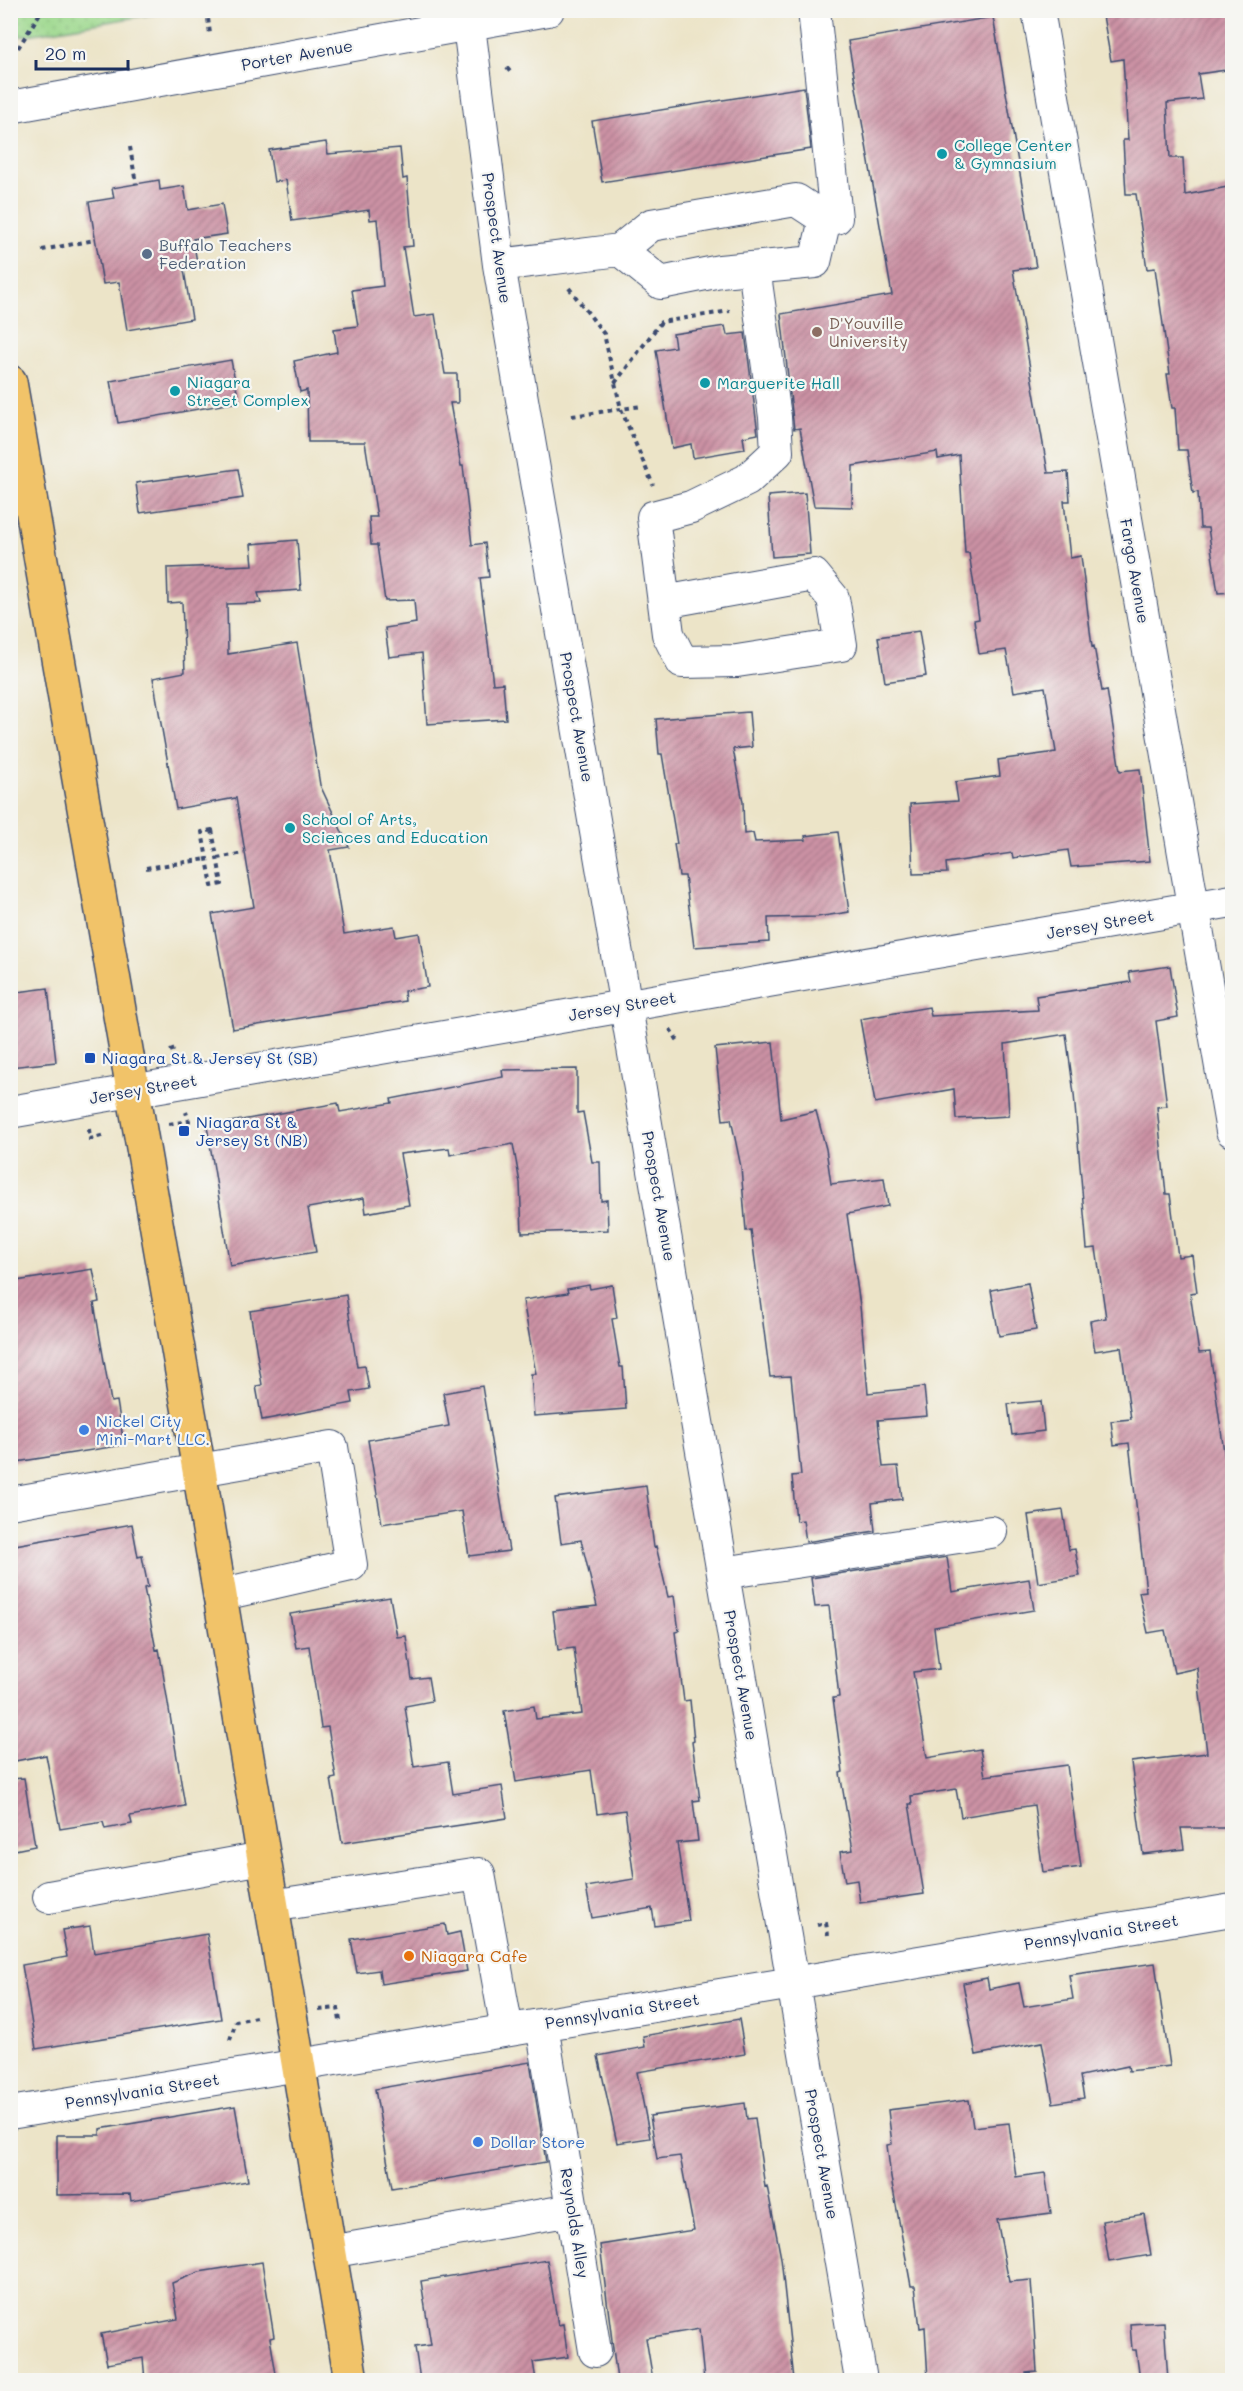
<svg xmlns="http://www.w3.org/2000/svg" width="1243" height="2391" font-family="Mali,sans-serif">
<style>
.park{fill:url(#park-dots);stroke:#5c8475;stroke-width:1.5}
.building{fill:url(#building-hatch)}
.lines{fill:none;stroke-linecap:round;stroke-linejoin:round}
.minor-casing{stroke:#3a4a6e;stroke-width:34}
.major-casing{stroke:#3a4a6e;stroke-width:36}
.path{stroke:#3a4a6e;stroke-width:4;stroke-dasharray:4.5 4.5;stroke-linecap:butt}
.minor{stroke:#fff;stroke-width:32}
.major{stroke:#f1c369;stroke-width:33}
.culture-dot{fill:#0f9aa8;stroke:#f6f6f2;stroke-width:2}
.service-dot{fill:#5c6f8a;stroke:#f6f6f2;stroke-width:2}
.education-dot{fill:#8d6e63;stroke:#f6f6f2;stroke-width:2}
.transit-dot{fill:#1a4fb4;stroke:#f6f6f2;stroke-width:2}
.shop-dot{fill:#3f7fe0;stroke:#f6f6f2;stroke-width:2}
.food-dot{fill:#e8710a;stroke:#f6f6f2;stroke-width:2}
.labels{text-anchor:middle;stroke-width:4.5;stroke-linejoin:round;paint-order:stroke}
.street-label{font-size:16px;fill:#1b2f5e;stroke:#f6f6f2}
.culture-label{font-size:16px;fill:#0d838f;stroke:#f6f6f2;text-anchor:start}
.service-label{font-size:16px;fill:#4e5e75;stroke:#f6f6f2;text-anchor:start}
.education-label{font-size:16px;fill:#785e54;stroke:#f6f6f2;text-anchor:start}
.transit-label{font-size:16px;fill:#164399;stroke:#f6f6f2;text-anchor:start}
.shop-label{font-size:16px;fill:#366cbe;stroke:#f6f6f2;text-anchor:start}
.food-label{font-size:16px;fill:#c56008;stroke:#f6f6f2;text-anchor:start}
</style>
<defs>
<pattern id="park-dots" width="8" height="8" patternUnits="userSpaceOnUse" patternTransform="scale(1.5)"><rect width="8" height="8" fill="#9cd88c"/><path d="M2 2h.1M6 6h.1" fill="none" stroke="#86ba7b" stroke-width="1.8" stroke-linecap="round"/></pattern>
<pattern id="building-hatch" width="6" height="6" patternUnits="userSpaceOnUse" patternTransform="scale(1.5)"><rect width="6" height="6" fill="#cc92a4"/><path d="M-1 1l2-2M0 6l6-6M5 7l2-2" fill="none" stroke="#a57889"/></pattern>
</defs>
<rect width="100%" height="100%" fill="#f6f6f2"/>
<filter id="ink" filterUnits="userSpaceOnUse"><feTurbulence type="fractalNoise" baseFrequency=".0167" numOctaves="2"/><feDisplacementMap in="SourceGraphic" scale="12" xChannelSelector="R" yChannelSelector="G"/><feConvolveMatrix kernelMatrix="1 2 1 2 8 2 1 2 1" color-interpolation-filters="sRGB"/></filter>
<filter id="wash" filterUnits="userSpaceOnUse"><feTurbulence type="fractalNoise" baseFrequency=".008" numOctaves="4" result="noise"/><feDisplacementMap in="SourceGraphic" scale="24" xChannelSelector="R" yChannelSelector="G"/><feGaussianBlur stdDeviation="1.35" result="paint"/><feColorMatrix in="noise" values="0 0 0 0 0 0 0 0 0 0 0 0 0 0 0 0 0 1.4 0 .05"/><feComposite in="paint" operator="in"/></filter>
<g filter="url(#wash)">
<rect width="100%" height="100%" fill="#ece4c8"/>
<path class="park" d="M 12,10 L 173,10 L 173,11 L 16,37 Z"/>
<g id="blocks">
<path class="building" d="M 1102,10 L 1233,10 L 1233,69 L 1198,74 L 1202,99 L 1167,103 L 1170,158 L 1183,158 L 1185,195 L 1233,186 L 1233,592 L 1218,593 L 1208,528 L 1200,528 L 1198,492 L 1193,493 L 1187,450 L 1178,450 L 1175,408 L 1172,408 L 1167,374 L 1170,374 L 1155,268 L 1147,269 L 1136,194 L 1126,194 L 1123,140 L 1128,140 L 1123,59 L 1111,61 Z
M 993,17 L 1036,267 L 1013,270 L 1048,473 L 1068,472 L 1070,501 L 1064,501 L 1070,558 L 1081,556 L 1092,647 L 1094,646 L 1102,691 L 1107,690 L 1120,771 L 1140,769 L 1150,861 L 1071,867 L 1068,850 L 1013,858 L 1012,853 L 946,863 L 947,873 L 913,874 L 910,804 L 958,801 L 955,782 L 1000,776 L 998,760 L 1056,752 L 1045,687 L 1014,692 L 1006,650 L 979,654 L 974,620 L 979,619 L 969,553 L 965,553 L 959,455 L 938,459 L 937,452 L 853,466 L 852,507 L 814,506 L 800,428 L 794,429 L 781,314 L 892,295 L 848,41 Z
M 804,87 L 811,149 L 602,182 L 592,121 Z
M 326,142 L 328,154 L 400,148 L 403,179 L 407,178 L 413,246 L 403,247 L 414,317 L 435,314 L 445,374 L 457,374 L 458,403 L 450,403 L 461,466 L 463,466 L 472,545 L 485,543 L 489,577 L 480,578 L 493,684 L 503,683 L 506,719 L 427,724 L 422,653 L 389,657 L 385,628 L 416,623 L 414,600 L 385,601 L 377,545 L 371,545 L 369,517 L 377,517 L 365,442 L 308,442 L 307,390 L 300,392 L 294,361 L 337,352 L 334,329 L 358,326 L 352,290 L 383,286 L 377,219 L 370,220 L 369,210 L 292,221 L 286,180 L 274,182 L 269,150 Z
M 159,180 L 160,190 L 184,186 L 188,210 L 222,204 L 227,234 L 193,239 L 198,268 L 184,270 L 192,319 L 127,330 L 119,282 L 103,284 L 89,202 L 114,198 L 112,188 Z
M 725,326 L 727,335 L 745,333 L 758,434 L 743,437 L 745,449 L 693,458 L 691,444 L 672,448 L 656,350 L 675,347 L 673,334 Z
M 231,360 L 239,402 L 118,423 L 110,381 Z
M 238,469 L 243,498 L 140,513 L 136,483 Z
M 805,493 L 810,554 L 772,557 L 768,496 Z
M 297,540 L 301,590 L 258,593 L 261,603 L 227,604 L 228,654 L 297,643 L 320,785 L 349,847 L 330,850 L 344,934 L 394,926 L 396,937 L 419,933 L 428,987 L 404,991 L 405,1001 L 233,1029 L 212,914 L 254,907 L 236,798 L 176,809 L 153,678 L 185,672 L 182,602 L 168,603 L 167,568 L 253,565 L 251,544 Z
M 919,631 L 926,676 L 885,682 L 878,637 Z
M 749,712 L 752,747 L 733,749 L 743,802 L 744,834 L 753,833 L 755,842 L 806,840 L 805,836 L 838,832 L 849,912 L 817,917 L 768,918 L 769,942 L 694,947 L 685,876 L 679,876 L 674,844 L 677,844 L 662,754 L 659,754 L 656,719 Z
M 1170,966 L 1178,1017 L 1156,1021 L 1167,1106 L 1157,1107 L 1166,1194 L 1170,1194 L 1178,1257 L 1192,1255 L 1197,1292 L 1190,1293 L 1199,1353 L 1210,1352 L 1227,1473 L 1233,1473 L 1233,1828 L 1181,1828 L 1184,1849 L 1143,1854 L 1131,1762 L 1207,1753 L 1197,1668 L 1174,1673 L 1165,1630 L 1148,1633 L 1139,1592 L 1146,1591 L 1129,1443 L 1114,1445 L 1111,1421 L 1131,1419 L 1121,1347 L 1095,1351 L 1090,1321 L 1106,1318 L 1096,1248 L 1087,1249 L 1074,1094 L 1066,1034 L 1005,1044 L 1009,1116 L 956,1119 L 954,1089 L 875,1103 L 860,1019 L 929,1007 L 931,1016 L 1038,1010 L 1036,996 L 1131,982 L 1129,972 Z
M 48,988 L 56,1062 L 10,1067 L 10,993 Z
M 773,1042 L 781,1119 L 816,1111 L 826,1149 L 831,1184 L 884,1178 L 888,1206 L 847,1214 L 860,1306 L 868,1393 L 924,1387 L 927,1416 L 878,1420 L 883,1467 L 898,1466 L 902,1499 L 872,1503 L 875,1531 L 806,1542 L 803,1520 L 796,1521 L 792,1476 L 801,1475 L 791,1376 L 770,1377 L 751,1230 L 746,1231 L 741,1167 L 731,1119 L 723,1120 L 715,1048 Z
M 577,1069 L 577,1113 L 583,1112 L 592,1162 L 600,1162 L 601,1201 L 607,1200 L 608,1230 L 522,1233 L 520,1183 L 513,1144 L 450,1155 L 449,1148 L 400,1154 L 409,1205 L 366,1213 L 364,1198 L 308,1208 L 316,1252 L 230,1266 L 207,1126 L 338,1103 L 340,1112 L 392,1103 L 391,1099 L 503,1077 L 502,1070 Z
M 93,1269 L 99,1302 L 94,1303 L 111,1402 L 117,1401 L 124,1445 L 10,1463 L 10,1282 Z
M 1028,1283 L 1036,1330 L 999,1336 L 991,1290 Z
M 589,1285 L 590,1289 L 612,1285 L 617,1318 L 612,1319 L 620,1367 L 623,1367 L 626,1409 L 534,1416 L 531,1374 L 536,1374 L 523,1300 L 568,1293 L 567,1289 Z
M 346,1295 L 357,1367 L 365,1366 L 369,1389 L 351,1392 L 353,1403 L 262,1420 L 256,1386 L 262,1385 L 250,1311 Z
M 482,1386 L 509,1551 L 469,1556 L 462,1511 L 382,1524 L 368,1440 L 449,1426 L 443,1393 Z
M 1041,1401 L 1044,1431 L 1012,1435 L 1008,1404 Z
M 646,1486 L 654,1547 L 656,1546 L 668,1597 L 674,1596 L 679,1631 L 675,1632 L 684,1701 L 690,1700 L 694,1741 L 692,1742 L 700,1800 L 693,1801 L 698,1841 L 677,1843 L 689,1921 L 655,1926 L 652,1908 L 592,1918 L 586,1887 L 634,1879 L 625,1810 L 597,1814 L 591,1770 L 516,1782 L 504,1711 L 534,1706 L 536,1719 L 582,1714 L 574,1648 L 558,1650 L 553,1611 L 597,1606 L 581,1540 L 561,1543 L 555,1498 Z
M 1063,1510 L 1069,1550 L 1075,1549 L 1080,1576 L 1038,1583 L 1028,1515 Z
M 132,1524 L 138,1557 L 142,1556 L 148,1587 L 144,1588 L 156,1650 L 159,1649 L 185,1806 L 130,1816 L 132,1824 L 105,1829 L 103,1822 L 60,1829 L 46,1755 L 10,1762 L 10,1610 L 17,1610 L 10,1572 L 10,1546 Z
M 947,1557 L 952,1592 L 1029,1579 L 1034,1610 L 934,1627 L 939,1669 L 913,1672 L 927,1758 L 980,1749 L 985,1776 L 1067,1765 L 1081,1867 L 1043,1872 L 1034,1805 L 961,1817 L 956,1789 L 911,1796 L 912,1804 L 909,1804 L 924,1894 L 860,1903 L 857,1880 L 845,1882 L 840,1852 L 853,1850 L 840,1773 L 843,1772 L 833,1698 L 839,1697 L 829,1606 L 815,1607 L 811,1578 Z
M 390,1597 L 397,1637 L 406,1636 L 412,1679 L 428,1677 L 432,1701 L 405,1706 L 414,1767 L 448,1762 L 453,1794 L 502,1786 L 507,1818 L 342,1843 L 331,1779 L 336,1778 L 328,1727 L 321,1728 L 309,1646 L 296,1648 L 290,1614 Z
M 24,1778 L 35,1846 L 10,1851 L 10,1779 Z
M 445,1924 L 447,1935 L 460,1932 L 467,1971 L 381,1984 L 379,1970 L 357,1973 L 351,1939 Z
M 90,1926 L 94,1953 L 207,1934 L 221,2019 L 36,2049 L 22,1965 L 67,1957 L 62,1930 Z
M 1155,1963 L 1170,2066 L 1129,2071 L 1128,2066 L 1080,2076 L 1084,2098 L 1053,2103 L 1042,2042 L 976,2055 L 963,1983 L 987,1978 L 989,1989 L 1019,1983 L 1024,2007 L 1073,1999 L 1069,1975 Z
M 739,2019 L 745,2054 L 637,2072 L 650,2138 L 617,2143 L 598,2056 L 645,2047 L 643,2036 Z
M 530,2062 L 546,2162 L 392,2188 L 375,2089 Z
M 969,2100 L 973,2127 L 1009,2123 L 1016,2177 L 1045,2173 L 1051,2213 L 997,2220 L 1009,2282 L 1031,2280 L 1037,2372 L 1026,2373 L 1027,2380 L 928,2380 L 925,2327 L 920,2328 L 915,2286 L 911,2286 L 891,2178 L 887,2145 L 892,2144 L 888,2110 Z
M 745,2103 L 747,2119 L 755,2118 L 765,2187 L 767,2186 L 781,2258 L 794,2380 L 704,2380 L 699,2329 L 646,2338 L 653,2380 L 617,2380 L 600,2245 L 694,2230 L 680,2156 L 657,2159 L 650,2116 Z
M 235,2106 L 248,2181 L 131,2201 L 130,2194 L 57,2195 L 57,2135 L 100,2135 L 100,2129 Z
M 1144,2214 L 1151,2255 L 1109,2262 L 1102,2221 Z
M 547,2260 L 558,2325 L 563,2324 L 568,2357 L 533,2362 L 536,2380 L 420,2380 L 415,2347 L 431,2345 L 421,2281 Z
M 262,2262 L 274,2337 L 270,2338 L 277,2380 L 145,2380 L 143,2358 L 107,2364 L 101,2334 L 178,2319 L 172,2283 L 199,2272 Z
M 1164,2322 L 1168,2380 L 1140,2380 L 1136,2350 L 1132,2350 L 1130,2324 Z"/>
</g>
</g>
<g filter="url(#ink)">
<use href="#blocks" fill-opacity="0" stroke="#3a4a6e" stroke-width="1.5"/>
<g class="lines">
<defs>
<path id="minor" d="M 467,10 L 499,265 L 861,2380
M 814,10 L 836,218 L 825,219
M 1038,10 L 1232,1131
M 10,107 L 548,10
M 499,265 L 620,250 L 651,225 L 796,200 L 825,219 L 815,262 L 720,271 L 661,283 L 620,250
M 664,602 L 814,575 L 833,598 L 841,645 L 737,661 L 682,662 L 668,634 L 653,517 L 691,507 L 747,480 L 777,452 L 775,417 L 754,268
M 10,1112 L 1232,901
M 10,1503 L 332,1447 L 351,1565 L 219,1595
M 723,1573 L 991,1532
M 49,1897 L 263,1858
M 271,1906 L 479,1874 L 507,2030
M 542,2025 L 595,2351
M 10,2113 L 1232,1910
M 329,2252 L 572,2210"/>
<path id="major" d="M 10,382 L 199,1470 L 351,2380"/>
</defs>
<use href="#minor" class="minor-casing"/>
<use href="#major" class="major-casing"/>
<path class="path" d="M 207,10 L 210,34
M 18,48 L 42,10
M 10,50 L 11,50
M 507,68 L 512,74
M 130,147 L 136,184
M 42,250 L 95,240
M 569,288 L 604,334 L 621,409 L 653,485
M 615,383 L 661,322 L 730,311
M 572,416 L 642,406
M 212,830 L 222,884 L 212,886 L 202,832 Z
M 217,858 L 244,853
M 146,868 L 207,859
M 670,1029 L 678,1041
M 170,1051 L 178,1048
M 169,1124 L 189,1121 L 186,1112
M 89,1129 L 90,1139 L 105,1135
M 817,1925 L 826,1923 L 828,1935
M 319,2010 L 338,2008 L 340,2021
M 230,2040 L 236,2021 L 256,2017"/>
<use href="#minor" class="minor"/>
<use href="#major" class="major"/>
</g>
</g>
<g class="culture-dot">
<circle cx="942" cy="154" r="6"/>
<circle cx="705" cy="383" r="6"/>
<circle cx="175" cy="391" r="6"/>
<circle cx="290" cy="828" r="6"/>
</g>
<circle class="service-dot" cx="147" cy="254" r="6"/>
<circle class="education-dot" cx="817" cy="332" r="6"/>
<g class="transit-dot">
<rect x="84" y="1052" width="12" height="12" rx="3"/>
<rect x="178" y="1125" width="12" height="12" rx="3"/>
</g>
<g class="shop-dot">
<circle cx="84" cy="1430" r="6"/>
<circle cx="478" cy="2142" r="6"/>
</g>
<circle class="food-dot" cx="409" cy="1956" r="6"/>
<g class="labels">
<g class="street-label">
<text transform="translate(297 55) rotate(-10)" y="6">Porter Avenue</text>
<text transform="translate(497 238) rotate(82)" y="6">Prospect Avenue</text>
<text transform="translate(1135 571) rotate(80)" y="6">Fargo Avenue</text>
<text transform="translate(577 717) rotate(80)" y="6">Prospect Avenue</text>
<text transform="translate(1100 924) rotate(-10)" y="6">Jersey Street</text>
<text transform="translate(622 1006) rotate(-10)" y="6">Jersey Street</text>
<text transform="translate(143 1089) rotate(-10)" y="6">Jersey Street</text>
<text transform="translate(659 1196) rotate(80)" y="6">Prospect Avenue</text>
<text transform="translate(741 1675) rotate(80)" y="6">Prospect Avenue</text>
<text transform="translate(1101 1932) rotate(-9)" y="6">Pennsylvania Street</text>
<text transform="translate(622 2011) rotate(-9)" y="6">Pennsylvania Street</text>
<text transform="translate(142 2091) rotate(-9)" y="6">Pennsylvania Street</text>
<text transform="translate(822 2154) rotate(80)" y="6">Prospect Avenue</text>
<text transform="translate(575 2223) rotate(81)" y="6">Reynolds Alley</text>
</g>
<g class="culture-label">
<text x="954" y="151">College Center<tspan x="954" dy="18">&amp; Gymnasium</tspan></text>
<text x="187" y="388">Niagara<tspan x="187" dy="18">Street Complex</tspan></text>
<text x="717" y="389">Marguerite Hall</text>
<text x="302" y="825">School of Arts,<tspan x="302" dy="18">Sciences and Education</tspan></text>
</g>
<g class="service-label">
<text x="159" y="251">Buffalo Teachers<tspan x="159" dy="18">Federation</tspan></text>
</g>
<g class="education-label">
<text x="829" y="329">D'Youville<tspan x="829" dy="18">University</tspan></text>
</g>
<g class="transit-label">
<text x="102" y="1064">Niagara St &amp; Jersey St (SB)</text>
<text x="196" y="1128">Niagara St &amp;<tspan x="196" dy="18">Jersey St (NB)</tspan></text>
</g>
<g class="shop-label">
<text x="96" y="1427">Nickel City<tspan x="96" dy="18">Mini-Mart LLC.</tspan></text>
<text x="490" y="2148">Dollar Store</text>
</g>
<g class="food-label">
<text x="421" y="1962">Niagara Cafe</text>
</g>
</g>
<rect width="1243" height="2391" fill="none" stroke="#f6f6f2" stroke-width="36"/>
<path d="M36 60v9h92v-9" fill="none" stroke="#1b2f5e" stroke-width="3"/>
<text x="45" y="60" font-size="18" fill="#1b2f5e" stroke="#f6f6f2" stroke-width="4.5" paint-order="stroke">20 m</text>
</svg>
